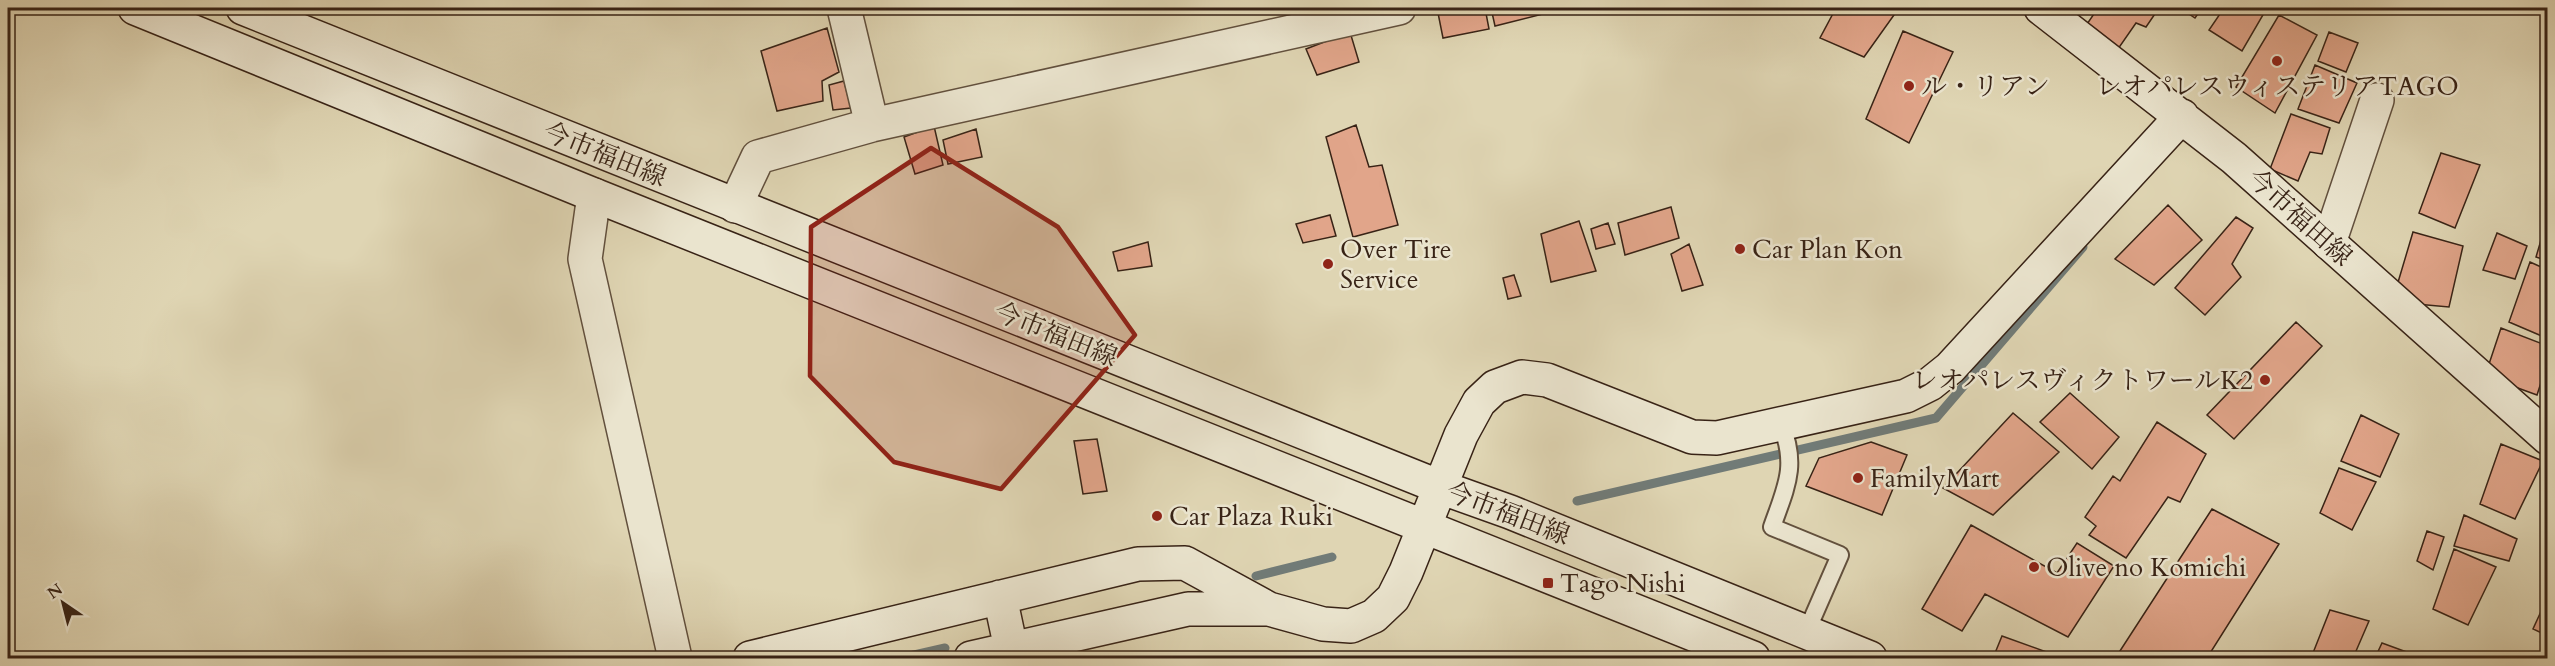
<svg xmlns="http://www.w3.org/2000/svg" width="2555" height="666" font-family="Cardo,'Noto Serif JP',serif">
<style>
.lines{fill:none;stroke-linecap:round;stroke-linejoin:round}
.stream{stroke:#717b77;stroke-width:9}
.building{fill:#e1a58a;stroke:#382316;stroke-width:1.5}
.lane-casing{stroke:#62503d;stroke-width:20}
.street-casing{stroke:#62503d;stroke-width:36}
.secondary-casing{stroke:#382316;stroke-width:36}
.lane{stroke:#eae4ce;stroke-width:16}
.street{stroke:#eae4ce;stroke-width:33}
.secondary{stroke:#eae4ce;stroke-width:33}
.marked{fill:#8f2418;fill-opacity:0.2;stroke:#8f2418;stroke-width:4.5;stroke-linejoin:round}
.poi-dot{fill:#8f2418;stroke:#eae4ce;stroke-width:2}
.labels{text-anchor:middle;stroke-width:5;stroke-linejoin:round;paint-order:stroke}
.poi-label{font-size:26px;fill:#382316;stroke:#eae4ce;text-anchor:start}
.street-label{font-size:26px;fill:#382316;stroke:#eae4ce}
</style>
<rect width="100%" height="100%" fill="#dfd5b3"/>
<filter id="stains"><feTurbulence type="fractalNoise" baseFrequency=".00333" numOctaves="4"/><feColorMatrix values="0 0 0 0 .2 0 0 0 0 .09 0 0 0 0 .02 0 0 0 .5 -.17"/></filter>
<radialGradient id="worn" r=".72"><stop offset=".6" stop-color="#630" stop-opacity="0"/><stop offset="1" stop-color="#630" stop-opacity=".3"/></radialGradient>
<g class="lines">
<path class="stream" d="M 1577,501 L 1936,418 L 2083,247
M 1256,576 L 1332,557
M 901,658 L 945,648"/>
</g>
<path class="building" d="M 1459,8 L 1485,8 L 1489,29 L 1443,38 L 1438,13 Z
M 1491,8 L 1559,8 L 1559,10 L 1495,26 Z
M 1836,8 L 1899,8 L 1864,57 L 1820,38 Z
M 2098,8 L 2159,8 L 2146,27 L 2136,23 L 2118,49 L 2087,24 Z
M 2180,8 L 2202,8 L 2195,18 Z
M 2224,8 L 2267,8 L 2242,51 L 2209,30 Z
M 2279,15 L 2317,35 L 2275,113 L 2236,87 Z
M 827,28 L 839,72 L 822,81 L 823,101 L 777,111 L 761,51 Z
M 1903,31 L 1953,52 L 1909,143 L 1866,119 Z
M 1350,32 L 1359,62 L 1317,75 L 1306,49 Z
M 2329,32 L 2358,43 L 2346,72 L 2318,61 Z
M 2315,65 L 2357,83 L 2339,123 L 2298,109 Z
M 844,81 L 851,108 L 833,110 L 829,85 Z
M 2291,114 L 2330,128 L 2322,154 L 2310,152 L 2298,181 L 2270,169 Z
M 1356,125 L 1369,167 L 1382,165 L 1398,225 L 1353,237 L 1326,137 Z
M 934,126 L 943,165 L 915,174 L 904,137 Z
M 976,129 L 982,157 L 948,164 L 943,140 Z
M 2441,153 L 2480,165 L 2455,228 L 2419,213 Z
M 2168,205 L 2202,240 L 2154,285 L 2115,259 Z
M 1671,207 L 1679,238 L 1625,255 L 1618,223 Z
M 1330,215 L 1336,236 L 1303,243 L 1296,224 Z
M 2236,217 L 2253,228 L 2232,264 L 2241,277 L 2205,315 L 2175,288 Z
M 1579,221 L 1596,271 L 1551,282 L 1541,234 Z
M 1608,223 L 1615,244 L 1596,249 L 1591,229 Z
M 2544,230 L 2548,232 L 2548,261 L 2536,257 Z
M 2413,232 L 2463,246 L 2449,307 L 2416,304 L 2396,289 Z
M 2497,233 L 2527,246 L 2515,279 L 2483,270 Z
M 1148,242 L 1152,266 L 1118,271 L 1113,252 Z
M 1689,244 L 1703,285 L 1682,291 L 1671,254 Z
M 2530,262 L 2548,270 L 2548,330 L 2544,337 L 2509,322 Z
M 1514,275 L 1521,296 L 1508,299 L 1503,278 Z
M 2296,322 L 2322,346 L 2234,439 L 2207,415 Z
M 2501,328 L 2548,346 L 2548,361 L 2537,395 L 2485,376 Z
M 2070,393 L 2119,437 L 2092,469 L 2040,422 Z
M 2013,413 L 2059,452 L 1993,515 L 1943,488 Z
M 2361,415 L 2399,434 L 2380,477 L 2341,461 Z
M 2157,422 L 2206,454 L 2180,502 L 2168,497 L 2126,558 L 2089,535 L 2096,526 L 2085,517 L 2113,476 L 2120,481 Z
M 1097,439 L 1107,491 L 1083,494 L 1074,441 Z
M 1871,442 L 1907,455 L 1882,515 L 1806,486 L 1819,458 Z
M 2501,444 L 2543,461 L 2515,519 L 2480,504 Z
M 2339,468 L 2376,482 L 2352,530 L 2320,513 Z
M 2212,509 L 2279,544 L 2207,658 L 2127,658 L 2118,654 Z
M 2464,515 L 2517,539 L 2509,561 L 2454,546 Z
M 1971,525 L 2057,573 L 2077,543 L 2114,566 L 2068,637 L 1985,594 L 1962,631 L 1922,609 Z
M 2427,531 L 2444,537 L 2433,570 L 2417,561 Z
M 2454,549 L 2496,567 L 2468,625 L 2433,609 Z
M 2548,596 L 2548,636 L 2533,629 Z
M 2330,610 L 2369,621 L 2353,658 L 2311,658 Z
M 2002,636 L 2063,658 L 1993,658 Z
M 2382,643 L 2423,658 L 2375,658 Z
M 1121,654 L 1156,658 L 1120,658 Z"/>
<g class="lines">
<defs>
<path id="lane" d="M 1781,424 C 1798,466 1786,487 1772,527 L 1840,555 L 1806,633"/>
<path id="street" d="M 844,8 L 872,125
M 594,195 L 585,259 L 675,658
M 735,206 L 758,157 L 872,125 L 1399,8
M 2329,243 L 2377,100"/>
<path id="secondary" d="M 135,8 L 594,195 L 1753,658
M 243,8 L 1440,487 L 1510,512 L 1870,658
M 2041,8 L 2234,158 L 2548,438
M 1000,597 L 1013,658
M 750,658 L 1138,564 L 1185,563 L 1269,609 L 1323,624 L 1351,626 L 1374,616 L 1393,598 L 1406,572 L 1461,435 L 1479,402 L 1495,387 L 1522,377 L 1547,380 L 1692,437 L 1717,438 L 1906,396 L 1930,384 L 1950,368 L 2182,116
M 971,658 L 1188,609 L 1266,609"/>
</defs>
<use href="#lane" class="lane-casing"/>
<use href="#street" class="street-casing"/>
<use href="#secondary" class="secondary-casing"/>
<use href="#lane" class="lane"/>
<use href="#street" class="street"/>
<use href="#secondary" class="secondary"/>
</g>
<path class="marked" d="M 931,148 L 1058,227 L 1135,335 L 1001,489 L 894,462 L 810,376 L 811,227 Z"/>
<g class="poi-dot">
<circle cx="2277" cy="61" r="6"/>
<circle cx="1909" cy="86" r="6"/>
<circle cx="1740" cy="249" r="6"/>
<circle cx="1328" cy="264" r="6"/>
<circle cx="2265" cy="380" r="6"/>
<circle cx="1858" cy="478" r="6"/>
<circle cx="1157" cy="516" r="6"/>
<circle cx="2034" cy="567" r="6"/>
<rect x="1542" y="577" width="12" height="12" rx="3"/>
</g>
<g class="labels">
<g class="poi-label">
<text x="1921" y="95">ル・リアン</text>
<text x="2277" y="95" text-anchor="middle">レオパレスウィステリアTAGO</text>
<text x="1340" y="258">Over Tire<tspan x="1340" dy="30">Service</tspan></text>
<text x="1752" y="258">Car Plan Kon</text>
<text x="2253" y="389" text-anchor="end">レオパレスヴィクトワールK2</text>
<text x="1870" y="487">FamilyMart</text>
<text x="1169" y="525">Car Plaza Ruki</text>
<text x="2046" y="576">Olive no Komichi</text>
<text x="1560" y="592">Tago Nishi</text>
</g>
<g class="street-label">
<text transform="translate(605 154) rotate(22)" y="9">今市福田線</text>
<text transform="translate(2300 217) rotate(42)" y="9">今市福田線</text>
<text transform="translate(1056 334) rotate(22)" y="9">今市福田線</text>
<text transform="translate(1508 513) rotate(21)" y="9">今市福田線</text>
</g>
</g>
<rect width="2555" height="666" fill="none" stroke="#dfd5b3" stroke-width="30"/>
<rect x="9" y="9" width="2537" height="648" fill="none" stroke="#382316" stroke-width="3"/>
<rect x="15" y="15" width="2525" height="636" fill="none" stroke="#382316" stroke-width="1.5"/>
<g transform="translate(63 603) rotate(325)" stroke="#eae4ce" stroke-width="4.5" paint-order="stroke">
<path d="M0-4.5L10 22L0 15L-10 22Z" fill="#382316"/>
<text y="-9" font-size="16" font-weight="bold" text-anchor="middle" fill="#382316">N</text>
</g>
<rect width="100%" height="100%" filter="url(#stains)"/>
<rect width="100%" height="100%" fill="url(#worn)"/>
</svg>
